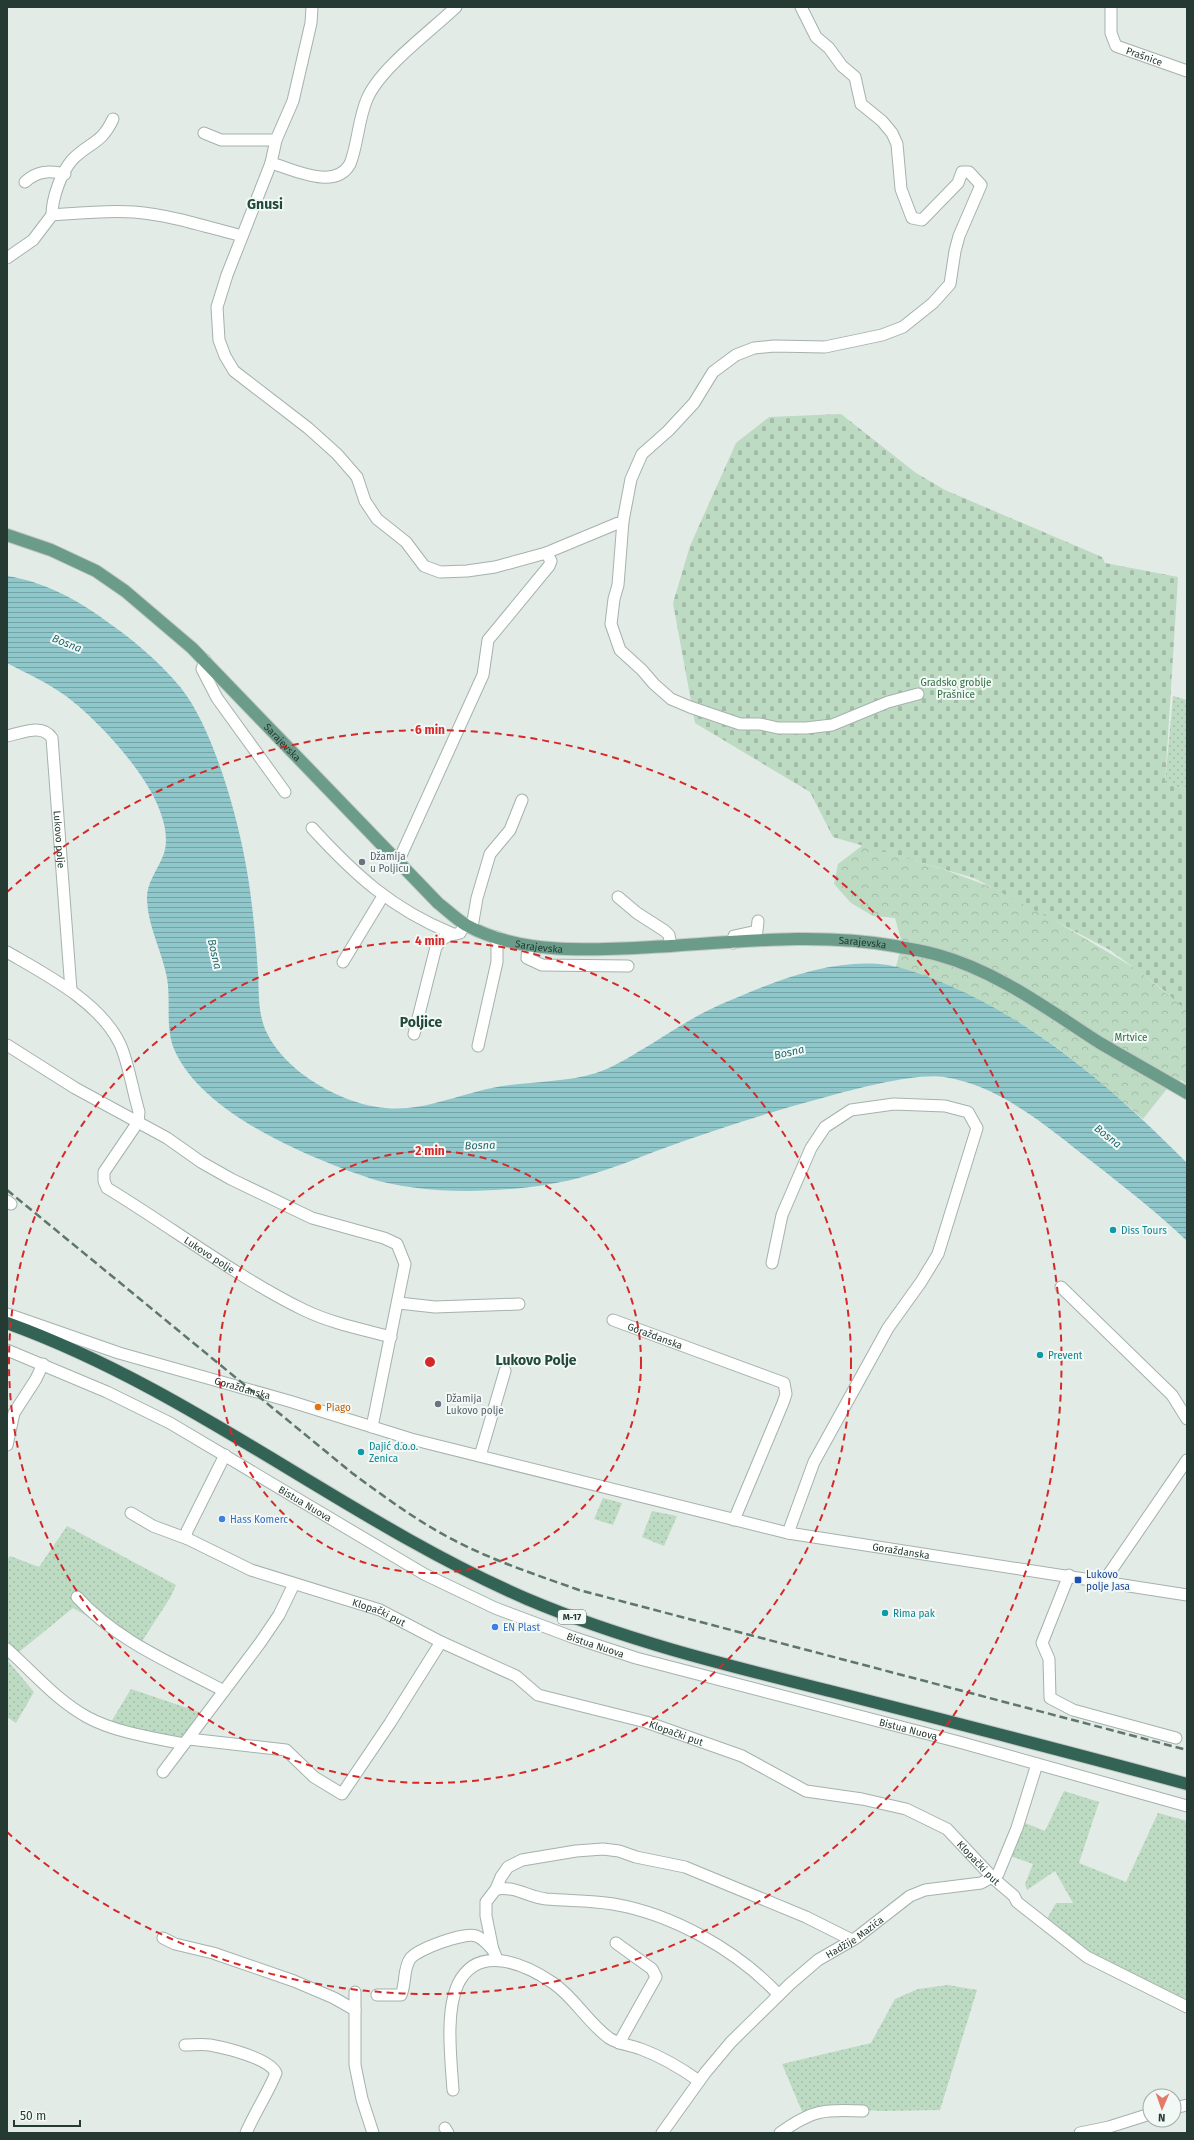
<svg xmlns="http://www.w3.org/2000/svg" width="1194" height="2140" font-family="'Fira Sans',sans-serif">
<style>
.green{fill:url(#green-dots)}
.forest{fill:url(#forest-crowns)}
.cemetery{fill:url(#cemetery-stones)}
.water{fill:url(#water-rules)}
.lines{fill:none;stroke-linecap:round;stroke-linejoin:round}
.minor-casing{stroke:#a5b2ac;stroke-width:13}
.major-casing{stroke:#c2c8c6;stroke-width:14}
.highway-casing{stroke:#c2c8c6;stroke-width:14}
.minor{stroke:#fff;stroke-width:11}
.major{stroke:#6b9c8a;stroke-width:12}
.highway{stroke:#336354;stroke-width:12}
.rail{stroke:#5f766d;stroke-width:2.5;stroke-dasharray:8 4;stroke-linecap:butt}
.ring{fill:none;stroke:#d62828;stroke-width:2;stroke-dasharray:7 5}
.worship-dot{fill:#6b7280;stroke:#f2f8f5;stroke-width:1.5}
.culture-dot{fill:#0f9aa8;stroke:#f2f8f5;stroke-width:1.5}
.food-dot{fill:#e8710a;stroke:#f2f8f5;stroke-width:1.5}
.shop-dot{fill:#3f7fe0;stroke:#f2f8f5;stroke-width:1.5}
.transit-dot{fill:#1a4fb4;stroke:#f2f8f5;stroke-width:1.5}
.labels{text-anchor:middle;stroke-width:4;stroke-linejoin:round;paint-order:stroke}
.shield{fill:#f2f8f5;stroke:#62736c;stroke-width:1}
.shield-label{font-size:9px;font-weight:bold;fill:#243a32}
.street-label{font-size:10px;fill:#243a32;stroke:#f2f8f5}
.park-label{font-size:10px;fill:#326d43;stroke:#f2f8f5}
.worship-label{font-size:10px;fill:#5b616d;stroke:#f2f8f5;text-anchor:start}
.culture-label{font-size:10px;fill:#0d838f;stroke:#f2f8f5;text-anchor:start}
.food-label{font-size:10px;fill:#c56008;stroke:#f2f8f5;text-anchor:start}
.shop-label{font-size:10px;fill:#366cbe;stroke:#f2f8f5;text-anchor:start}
.transit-label{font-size:10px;fill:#164399;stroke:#f2f8f5;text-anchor:start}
.water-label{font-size:11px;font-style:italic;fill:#246b70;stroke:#f2f8f5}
.district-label{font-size:14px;font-weight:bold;fill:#224a3c;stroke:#f2f8f5}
.centre{fill:#d62828;stroke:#f2f8f5;stroke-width:2}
.ring-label{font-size:12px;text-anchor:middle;font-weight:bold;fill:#d62828;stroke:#f2f8f5;stroke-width:4;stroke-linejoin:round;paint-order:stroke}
</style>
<defs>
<pattern id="green-dots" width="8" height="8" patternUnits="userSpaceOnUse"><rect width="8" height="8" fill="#bddac2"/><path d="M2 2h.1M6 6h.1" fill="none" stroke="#a2bca7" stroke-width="1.8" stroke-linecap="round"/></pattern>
<pattern id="forest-crowns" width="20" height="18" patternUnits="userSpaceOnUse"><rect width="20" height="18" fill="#bddac2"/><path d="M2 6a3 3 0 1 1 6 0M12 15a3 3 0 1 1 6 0" fill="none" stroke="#a2bca7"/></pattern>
<pattern id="cemetery-stones" width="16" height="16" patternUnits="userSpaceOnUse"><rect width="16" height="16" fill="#bddac2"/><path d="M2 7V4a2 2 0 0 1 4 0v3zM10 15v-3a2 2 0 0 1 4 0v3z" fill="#a2bca7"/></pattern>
<pattern id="water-rules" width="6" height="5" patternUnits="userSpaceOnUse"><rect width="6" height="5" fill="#90c7ca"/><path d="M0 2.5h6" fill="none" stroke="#75a3a5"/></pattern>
</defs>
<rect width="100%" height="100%" fill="#e2ebe6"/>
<path class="green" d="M 1173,696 L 1187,700 L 1187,790 L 1165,783 Z
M 603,1498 L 622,1503 L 613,1525 L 594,1519 Z
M 652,1511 L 677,1516 L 664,1546 L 642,1537 Z
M 67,1526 L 176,1585 L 170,1598 L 139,1646 L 73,1608 L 8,1661 L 34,1692 L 16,1723 L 7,1717 L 7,1560 L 10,1556 L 39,1567 Z
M 131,1689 L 205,1714 L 180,1741 L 111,1722 Z
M 1064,1791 L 1099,1802 L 1079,1863 L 1126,1882 L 1158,1813 L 1187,1821 L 1187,2005 L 1092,1956 L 1044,1924 L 1056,1903 L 1073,1903 L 1055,1871 L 1027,1890 L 1025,1884 L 1033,1864 L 1010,1856 L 1020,1821 L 1045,1831 Z
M 948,1985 L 977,1990 L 940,2110 L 883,2111 L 823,2108 L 804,2116 L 782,2064 L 871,2043 L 895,1999 L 918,1989 Z"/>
<path class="forest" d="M 863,845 L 945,870 L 1010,894 L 1136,969 L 1187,1010 L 1187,1084 L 1181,1080 L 1166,1090 L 1143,1119 C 1118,1098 1094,1076 1068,1056 C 1016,1016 958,987 896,967 L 902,943 L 895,918 L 873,916 L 851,903 L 834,884 L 838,864 Z"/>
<path class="cemetery" d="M 841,414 L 916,473 L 945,490 L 1102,557 L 1105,563 L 1178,577 L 1165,783 L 1187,790 L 1187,1011 L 1162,989 L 1110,950 L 974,878 L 833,837 L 810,792 L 695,723 L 673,603 L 690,546 L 736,443 L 769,417 Z"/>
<path class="water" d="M 7,576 C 41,581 75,598 102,618 C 131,638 159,661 181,688 C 214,729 240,824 248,877 C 253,909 256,941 258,973 C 259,992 258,1012 265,1029 C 279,1062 317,1088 350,1100 C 407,1120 437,1100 492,1088 C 525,1081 565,1083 596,1073 C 617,1066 634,1054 653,1043 C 678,1027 703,1011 731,1000 C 775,981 829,960 879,964 C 902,966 927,976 948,985 C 1041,1025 1116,1092 1187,1163 L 1187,1241 C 1158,1213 1127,1189 1095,1164 C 1051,1130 1001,1085 944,1077 C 915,1073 855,1089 826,1097 C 777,1110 729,1125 681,1142 C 646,1154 612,1170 575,1179 C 517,1193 427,1197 369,1178 C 307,1157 201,1113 174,1049 C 165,1027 171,1001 167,978 C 162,951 148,927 147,900 C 146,884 157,871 163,856 C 168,844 166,829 162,817 C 151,777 97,718 63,694 C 46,682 26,673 7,663 Z"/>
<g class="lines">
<defs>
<g id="minor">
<path d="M 312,7 L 311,23 L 293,101 L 276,140 L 271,163 C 293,169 335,191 350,164 C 358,144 358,120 367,99 C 380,68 431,31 456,7"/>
<path id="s1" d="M 1111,7 L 1111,33 L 1116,46 L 1187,71"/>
<path d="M 204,133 L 221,140 L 276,140"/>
<path d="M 271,163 L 227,275 L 217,307 L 219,340 L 225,356 L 234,371 L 308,428 L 337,454 L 357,477 L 365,501 L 377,519 L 406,542 L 424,566 L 440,572 L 467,571 L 495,567 L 546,553 L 551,561 L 549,566 L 488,640 L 483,675 L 398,862"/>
<path d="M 25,182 C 37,171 49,170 65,174"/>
<path d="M 52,215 C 52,198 61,173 72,160 C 89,142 101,145 113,119"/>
<path d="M 7,258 L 33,240 L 52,215 C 79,213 107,210 134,212 C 171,215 207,227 242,236"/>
<path d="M 623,521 L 618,585 L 614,599 L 611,624 L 620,650 L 642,670 L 654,684 L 671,699 L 690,707 L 740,724 L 760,724 L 778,728 L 806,728 L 832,725 L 888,702 L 918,694"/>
<path d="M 546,553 L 623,521 L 631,479 L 642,454 L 668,431 L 694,403 L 713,372 L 736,355 L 754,348 L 774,346 L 825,347 L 882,335 L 903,327 L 933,303 L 950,284 L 955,251 L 959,236 L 981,185 L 969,172 L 962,172 L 958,183 L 922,220 L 912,218 L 901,189 L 897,144 L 892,133 L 882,121 L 861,104 L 855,77 L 842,66 L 829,48 L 816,37 L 801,7"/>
<path d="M 205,660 L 202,669 L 217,698 L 285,792"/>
<path id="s2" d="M 7,736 C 22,733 42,723 52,738 L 71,990"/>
<path d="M 312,828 C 354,874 392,909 451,933"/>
<path d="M 618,897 L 637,913 L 665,931 L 669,935 L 671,946"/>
<path d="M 472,927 L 477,898 L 490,854 L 510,830 L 522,800"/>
<path d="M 733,943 L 734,936 L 757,931 L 758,921"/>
<path d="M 528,946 L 527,958 L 542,965 L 628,966"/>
<path id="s3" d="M 7,952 C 45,974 100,1002 120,1044 C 128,1061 133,1092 139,1112 L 138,1122 L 104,1172 L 104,1181 L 107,1188 C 173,1228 235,1276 304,1310 C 331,1323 361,1329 391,1337"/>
<path d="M 343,962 L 383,896"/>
<path d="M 414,1034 L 436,947 C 443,936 448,936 460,933 L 465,924"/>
<path d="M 7,1045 L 75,1088 L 167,1138 L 201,1162 L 231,1179 L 312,1218 L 384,1238 L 397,1244 L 405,1264 L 372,1427"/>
<path d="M 478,1046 L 497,962 L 497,937"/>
<path d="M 7,1201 L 11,1204"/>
<path d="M 772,1263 L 782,1215 L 811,1148 L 825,1127 L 851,1110 L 894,1104 L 945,1106 L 968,1112 L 977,1128 L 938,1254 L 921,1282 L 888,1328 L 814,1462 L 788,1533"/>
<path d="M 1061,1287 L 1172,1395 L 1187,1419"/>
<path d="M 399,1303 L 435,1307 L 519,1304"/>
<path id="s4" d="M 7,1314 L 119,1353 L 289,1401 L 411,1439 L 788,1533 L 1187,1595"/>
<path id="s5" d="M 613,1320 L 784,1383 L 786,1394 L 783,1403 L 734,1520"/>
<path id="s6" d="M 7,1350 L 107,1392 L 170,1423 L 424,1574 L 495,1608 L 572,1637 L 636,1658 L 959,1742 L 1187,1806"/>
<path d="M 7,1445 L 14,1413 L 36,1379 L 43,1364"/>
<path d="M 480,1456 L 505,1371"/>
<path id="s7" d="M 131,1513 L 153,1526 L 188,1539 L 251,1570 L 380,1610 L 441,1642 L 516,1676 L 538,1695 L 646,1722 L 742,1756 L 806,1791 L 862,1799 L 906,1809 L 947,1829 L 993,1878 L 1014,1896 L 1017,1902 L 1087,1957 L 1187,2007"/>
<path d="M 186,1538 L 187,1531 L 225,1455"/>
<path d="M 1069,1575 L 1042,1643 L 1049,1659 L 1050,1698 L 1073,1710 L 1176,1738"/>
<path d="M 1104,1581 L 1187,1460"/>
<path d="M 77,1597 C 118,1642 172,1663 224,1691"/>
<path d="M 7,1649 C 33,1672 56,1700 87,1717 C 114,1732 154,1738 184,1744"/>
<path d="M 189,1739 L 286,1750 L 314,1777 L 342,1794 L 390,1723 L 441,1642"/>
<path d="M 163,1772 L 260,1643 L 279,1615 L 294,1584"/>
<path d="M 496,1889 C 516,1886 528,1897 546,1899 C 569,1901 591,1900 613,1904 C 673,1914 738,1951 779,1995"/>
<path d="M 163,1938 L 175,1944 L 213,1953 L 294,1981 L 334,1998 L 355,2010"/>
<path d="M 616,1943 L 652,1969 L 656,1977 L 619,2043"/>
<path d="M 497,1959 L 493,1950 L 486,1916 L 486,1902 L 496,1889 L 501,1877 L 508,1867 L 522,1860 L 576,1851 L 603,1849 L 619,1851 L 636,1857 L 685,1867 L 806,1917 L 852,1940"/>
<path d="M 355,1992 L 355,2065 L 362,2099 L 373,2133"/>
<path d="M 377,1995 L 401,1995 C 406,1984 403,1969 410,1959 C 417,1949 464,1932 476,1936 C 483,1938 488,1945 493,1950"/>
<path d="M 185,2045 C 193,2045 202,2044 210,2045 C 226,2048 269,2058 276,2073 C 268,2093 255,2112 246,2133"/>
<path d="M 453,2090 C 451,2059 445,2012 458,1984 C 478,1943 525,1964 553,1983 C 575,1998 587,2022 609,2038 C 618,2044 630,2045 641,2049 C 662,2057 681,2068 699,2081"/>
<path d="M 1174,2108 L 1187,2105"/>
<path d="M 445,2128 L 448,2133"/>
<path id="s8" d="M 662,2133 L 705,2073 L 731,2042 L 790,1984 L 818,1960 L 856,1938 L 910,1896 L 925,1890 L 981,1883 L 998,1874 L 1017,1828 L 1037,1764"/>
<path d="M 780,2133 C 812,2110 824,2109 863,2111"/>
<path d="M 1080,2133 L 1109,2127 L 1150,2114"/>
</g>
<g id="major">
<path id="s9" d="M 7,535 L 51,550 L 96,571 L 125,591 L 192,648 L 438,903 C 447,910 456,919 466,925 C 526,958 605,949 671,946 C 745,941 822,933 895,946 C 910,949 924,951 938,955 C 997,971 1050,1011 1100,1043 C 1129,1060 1158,1076 1187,1093"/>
</g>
<path id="highway" d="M 7,1323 C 193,1390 347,1521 527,1599 C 626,1641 730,1666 834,1692 C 952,1722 1070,1752 1187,1784"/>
</defs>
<use href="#minor" class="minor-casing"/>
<use href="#major" class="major-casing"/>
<use href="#highway" class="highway-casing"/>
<use href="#minor" class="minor"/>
<use href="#major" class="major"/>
<use href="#highway" class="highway"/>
<path class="rail" d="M 7,1190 L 352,1473 C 382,1495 413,1518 446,1536 C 488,1559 534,1574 579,1590 L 1187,1750"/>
</g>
<g class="ring">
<circle cx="430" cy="1362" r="211"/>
<circle cx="430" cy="1362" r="421"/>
<path d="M7 892A632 632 0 1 1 7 1832"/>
</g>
<g class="worship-dot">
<circle cx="362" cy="862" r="4"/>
<circle cx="438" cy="1404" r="4"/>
</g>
<g class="culture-dot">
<circle cx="1113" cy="1230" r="4"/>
<circle cx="1040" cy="1355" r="4"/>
<circle cx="361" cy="1452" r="4"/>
<circle cx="885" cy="1613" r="4"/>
</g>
<circle class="food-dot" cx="318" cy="1407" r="4"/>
<g class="shop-dot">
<circle cx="222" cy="1519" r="4"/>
<circle cx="495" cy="1627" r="4"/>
</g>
<rect class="transit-dot" x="1074" y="1576" width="8" height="8" rx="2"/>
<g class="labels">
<rect class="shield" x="558" y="1610" width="28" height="14" rx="3"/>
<g class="shield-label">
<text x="572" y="1620">M-17</text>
</g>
<g class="street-label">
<text dy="4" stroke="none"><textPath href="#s1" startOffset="70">Prašnice</textPath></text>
<text dy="4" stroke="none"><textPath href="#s9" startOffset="350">Sarajevska</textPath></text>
<text dy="4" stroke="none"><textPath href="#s2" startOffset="150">Lukovo polje</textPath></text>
<text dy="4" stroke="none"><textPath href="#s9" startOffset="1010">Sarajevska</textPath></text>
<text dy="4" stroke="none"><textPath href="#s9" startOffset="686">Sarajevska</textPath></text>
<text dy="4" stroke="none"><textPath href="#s3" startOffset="428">Lukovo polje</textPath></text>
<text dy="4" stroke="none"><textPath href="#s5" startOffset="45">Goraždanska</textPath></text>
<text dy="4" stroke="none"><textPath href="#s4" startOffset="247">Goraždanska</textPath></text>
<text dy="4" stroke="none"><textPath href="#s6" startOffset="336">Bistua Nuova</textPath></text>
<text dy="4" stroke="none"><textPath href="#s4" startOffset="926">Goraždanska</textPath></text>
<text dy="4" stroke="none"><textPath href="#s7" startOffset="268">Klopački put</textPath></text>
<text dy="4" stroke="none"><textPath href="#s6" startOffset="660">Bistua Nuova</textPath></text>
<text dy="4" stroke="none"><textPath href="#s6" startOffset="984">Bistua Nuova</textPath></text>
<text dy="4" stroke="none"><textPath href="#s7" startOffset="592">Klopački put</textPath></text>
<text dy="4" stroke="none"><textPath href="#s7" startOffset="928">Klopački put</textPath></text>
<text dy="4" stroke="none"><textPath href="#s8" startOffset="277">Hadžije Mazića</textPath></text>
</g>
<g class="park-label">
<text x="956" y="686">Gradsko groblje<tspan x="956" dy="12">Prašnice</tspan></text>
<text x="1131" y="1041">Mrtvice</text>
</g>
<g class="worship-label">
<text x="370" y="860">Džamija<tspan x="370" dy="12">u Poljicu</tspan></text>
<text x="446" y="1402">Džamija<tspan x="446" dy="12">Lukovo polje</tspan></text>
</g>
<g class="culture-label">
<text x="1121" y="1234">Diss Tours</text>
<text x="1048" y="1359">Prevent</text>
<text x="369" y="1450">Dajić d.o.o.<tspan x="369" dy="12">Zenica</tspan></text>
<text x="893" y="1617">Rima pak</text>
</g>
<g class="food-label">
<text x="326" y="1411">Piago</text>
</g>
<g class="shop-label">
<text x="230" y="1523">Hass Komerc</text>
<text x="503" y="1631">EN Plast</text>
</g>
<g class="transit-label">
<text x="1086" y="1578">Lukovo<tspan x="1086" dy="12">polje Jasa</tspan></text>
</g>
<g class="water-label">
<text transform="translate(67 643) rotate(22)" y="4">Bosna</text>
<text transform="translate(215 954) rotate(77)" y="4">Bosna</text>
<text transform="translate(789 1052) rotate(-13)" y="4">Bosna</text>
<text transform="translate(1108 1136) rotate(38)" y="4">Bosna</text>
<text transform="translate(480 1145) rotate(-2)" y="4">Bosna</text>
</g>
<g class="district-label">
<text x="265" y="209">Gnusi</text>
<text x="421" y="1027">Poljice</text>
<text x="536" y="1365">Lukovo Polje</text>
</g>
</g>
<circle cx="430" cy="1362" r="6" class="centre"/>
<g class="ring-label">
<text x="430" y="734">6 min</text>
<text x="430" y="945">4 min</text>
<text x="430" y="1155">2 min</text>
</g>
<rect width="1194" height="2140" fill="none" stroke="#243a32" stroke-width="16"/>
<g transform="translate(1162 2108) rotate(182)"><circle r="19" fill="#f2f8f5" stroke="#a0aca7"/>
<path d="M0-3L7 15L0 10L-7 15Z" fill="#e47968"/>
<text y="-6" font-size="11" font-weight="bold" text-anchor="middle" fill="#243a32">N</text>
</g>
<path d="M14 2120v6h66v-6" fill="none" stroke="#243a32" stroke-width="2"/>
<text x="20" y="2120" font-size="12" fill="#243a32" stroke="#f2f8f5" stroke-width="3" paint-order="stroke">50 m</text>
</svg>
